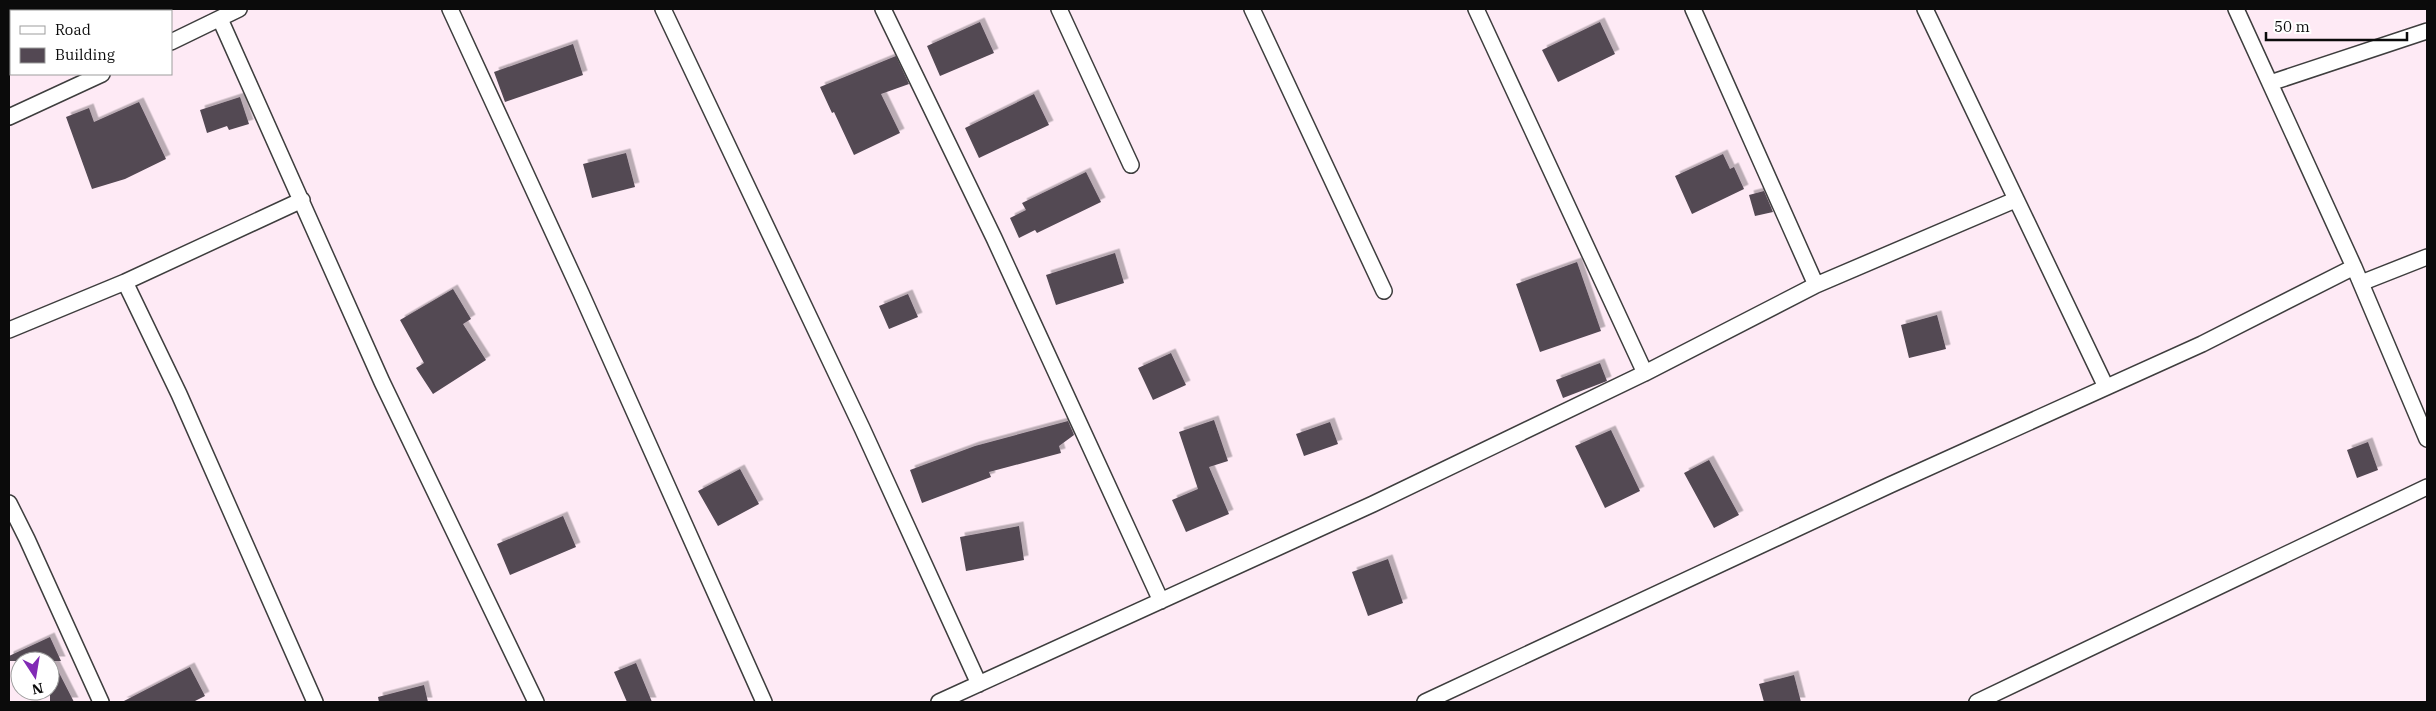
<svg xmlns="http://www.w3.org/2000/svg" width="2436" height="711" font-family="'IBM Plex Serif',serif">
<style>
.building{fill:#534853;filter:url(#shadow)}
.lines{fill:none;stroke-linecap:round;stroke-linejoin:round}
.minor-casing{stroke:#3e3e3e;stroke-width:18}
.minor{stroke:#fff;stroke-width:15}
</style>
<defs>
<filter id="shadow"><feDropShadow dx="4.5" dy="-4.5" stdDeviation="0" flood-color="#0004"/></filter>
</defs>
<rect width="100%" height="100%" fill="#feeaf5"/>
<path class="building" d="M 980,22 L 994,53 L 940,76 L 927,46 Z
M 1600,22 L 1615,54 L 1558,82 L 1542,50 Z
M 573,44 L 583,75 L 505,102 L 494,72 Z
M 896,56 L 909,84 L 881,94 L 900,133 L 854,155 L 834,112 L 832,113 L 820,87 Z
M 1034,94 L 1049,125 L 979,158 L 965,128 Z
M 240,97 L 249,124 L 229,130 L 227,126 L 207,133 L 200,110 Z
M 139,102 L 166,159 L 125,179 L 92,189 L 66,117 L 89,108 L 94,122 Z
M 626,153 L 635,187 L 592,198 L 583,164 Z
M 1723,154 L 1730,169 L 1734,167 L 1744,189 L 1692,214 L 1675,176 Z
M 1086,172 L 1101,202 L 1037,233 L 1035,230 L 1019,238 L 1010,218 L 1026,210 L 1022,203 Z
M 1764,191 L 1773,212 L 1755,216 L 1749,195 Z
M 1115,253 L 1124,283 L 1056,305 L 1046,275 Z
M 1577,262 L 1601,331 L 1540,352 L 1516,284 Z
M 453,289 L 471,319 L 463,324 L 486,360 L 433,394 L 416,368 L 424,363 L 400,320 Z
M 908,294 L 918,317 L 889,329 L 879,306 Z
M 1937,315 L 1946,349 L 1909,358 L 1901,325 Z
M 1171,353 L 1186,385 L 1153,400 L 1138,368 Z
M 1600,363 L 1607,381 L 1563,398 L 1556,380 Z
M 1214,420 L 1228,461 L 1209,467 L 1229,514 L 1186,532 L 1172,500 L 1198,489 L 1179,432 Z
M 1068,421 L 1074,435 L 1059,446 L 1061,453 L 989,472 L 991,477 L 922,503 L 910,470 L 975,446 Z
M 1330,422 L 1338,444 L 1304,456 L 1296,434 Z
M 1611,430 L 1640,491 L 1605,508 L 1575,446 Z
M 2368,442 L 2378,470 L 2357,478 L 2347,450 Z
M 1709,460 L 1739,515 L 1714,528 L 1684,473 Z
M 740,469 L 759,504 L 718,526 L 698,491 Z
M 563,516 L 576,547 L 510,575 L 497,544 Z
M 1019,526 L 1024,560 L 966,571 L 960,537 Z
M 1388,559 L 1403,603 L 1368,616 L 1352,572 Z
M 50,637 L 61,661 L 53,661 L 74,702 L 50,702 L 50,661 L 9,661 L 9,656 Z
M 636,663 L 652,702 L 627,702 L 614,672 Z
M 190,667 L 205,696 L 193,702 L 122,702 Z
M 1794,675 L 1801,702 L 1764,702 L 1759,684 Z
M 424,685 L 428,702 L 379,702 L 378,697 Z"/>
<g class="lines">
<defs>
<path id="minor" d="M 450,9 L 581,293 L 764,702
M 663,9 L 862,428 L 979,684
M 883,9 L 994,238 L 1161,601
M 1059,9 L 1131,165
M 1252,9 L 1384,291
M 1476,9 L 1645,373
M 1693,9 L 1816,285
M 1925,9 L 2106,387
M 2236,9 L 2354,267 L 2427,439
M 220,19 L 382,382 L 536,702
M 171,42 L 239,9
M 2270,83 L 2427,31
M 9,117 L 102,74
M 125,282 L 179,394 L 315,702
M 2361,283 L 2427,257
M 9,330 L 125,282 L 302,200
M 9,503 L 27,539 L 101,702
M 939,702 L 1373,504 L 1645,373 L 1816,285 L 2015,200
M 1425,702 L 1890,485 L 2202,344 L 2354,267
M 1977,702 L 2427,487"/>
</defs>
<use href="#minor" class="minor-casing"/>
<use href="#minor" class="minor"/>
</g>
<rect width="2436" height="711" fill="none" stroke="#0b0b0b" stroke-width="20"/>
<rect x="10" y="10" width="162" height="65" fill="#ffffff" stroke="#9d9d9d"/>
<rect x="20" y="26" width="25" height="8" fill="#ffffff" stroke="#9d9d9d"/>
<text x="55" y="35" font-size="15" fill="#0b0b0b">Road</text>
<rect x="20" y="48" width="25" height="15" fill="#534853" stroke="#9d9d9d"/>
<text x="55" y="60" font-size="15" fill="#0b0b0b">Building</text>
<g transform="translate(35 676) rotate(168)"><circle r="24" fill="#ffffff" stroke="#9d9d9d"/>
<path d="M0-4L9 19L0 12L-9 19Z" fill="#812ab5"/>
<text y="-8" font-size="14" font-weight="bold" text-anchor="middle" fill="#0b0b0b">N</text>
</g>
<path d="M2266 32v8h141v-8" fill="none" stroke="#0b0b0b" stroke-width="2.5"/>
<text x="2274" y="32" font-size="15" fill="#0b0b0b" stroke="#ffffff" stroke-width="4" paint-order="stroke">50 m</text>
</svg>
